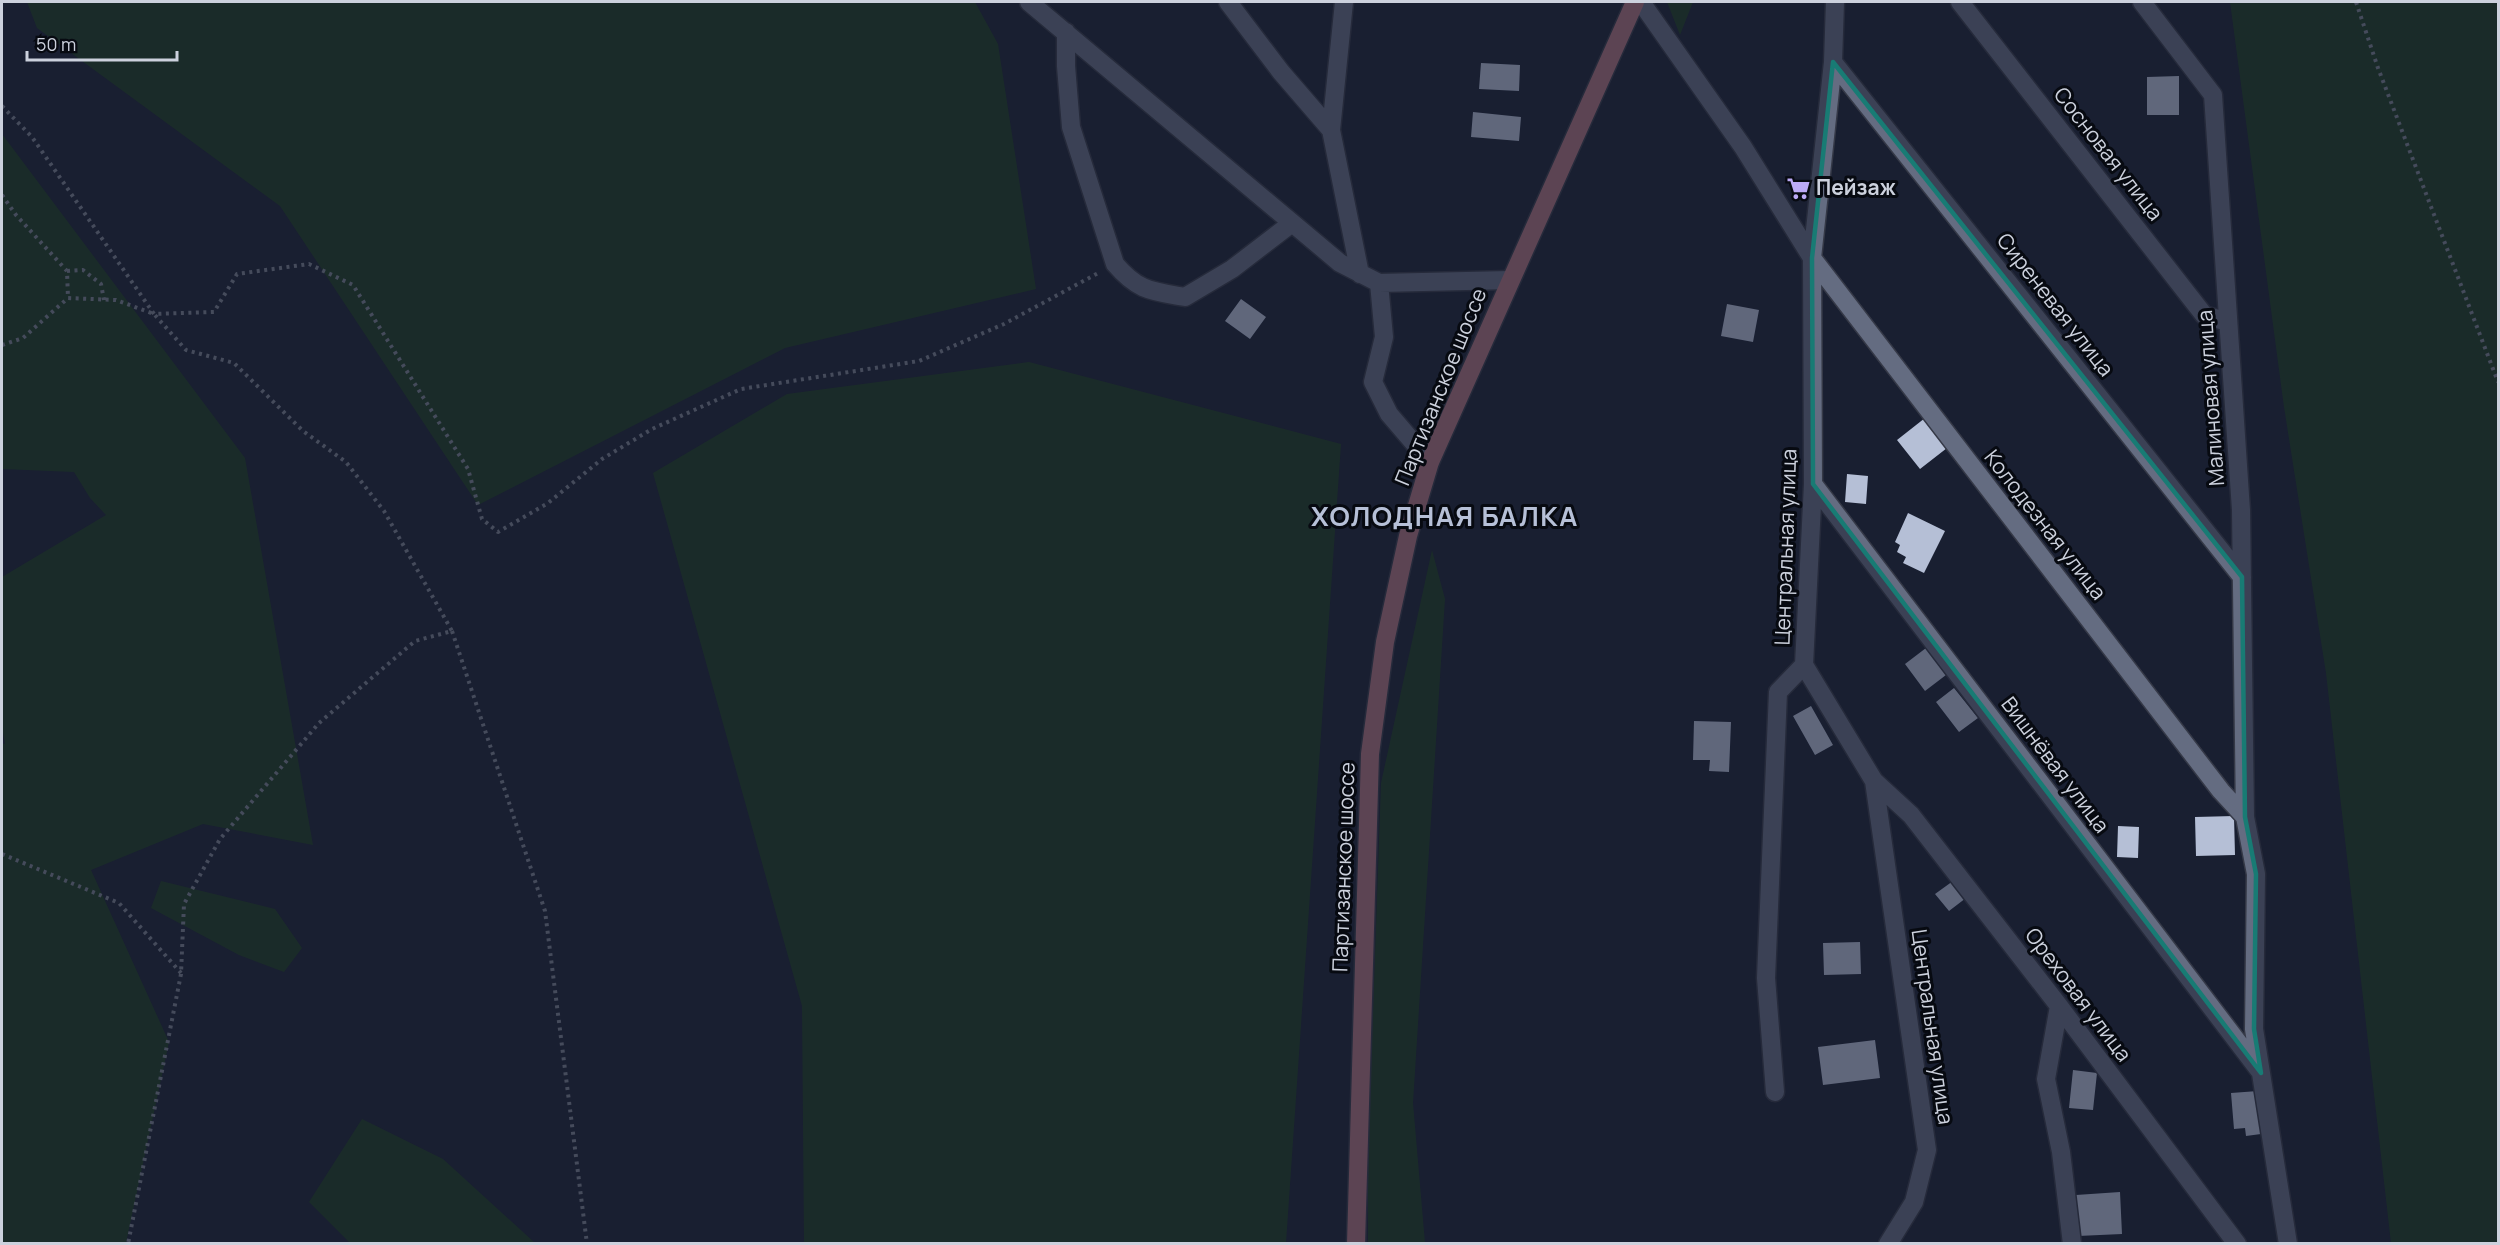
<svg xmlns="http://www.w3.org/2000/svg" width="2500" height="1245" font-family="Manrope,sans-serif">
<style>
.green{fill:#1c3b21}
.building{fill:#b5bfd6}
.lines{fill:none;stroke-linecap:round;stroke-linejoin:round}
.minor-casing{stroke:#353947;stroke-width:21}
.major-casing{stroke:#353947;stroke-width:21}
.path{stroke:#7a808f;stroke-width:4;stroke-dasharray:3 4.5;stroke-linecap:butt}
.minor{stroke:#646c81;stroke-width:18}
.major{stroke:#ad717d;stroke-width:18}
.marked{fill:none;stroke:#187b74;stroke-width:4.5;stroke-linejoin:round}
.labels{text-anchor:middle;stroke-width:6;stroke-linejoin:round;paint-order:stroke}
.street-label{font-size:21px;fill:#ccd1dd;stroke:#070a11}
.poi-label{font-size:21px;font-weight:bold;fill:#ccd1dd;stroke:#070a11;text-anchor:start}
.district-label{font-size:27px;font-weight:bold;letter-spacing:1.5px;fill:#b6c0d7;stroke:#070a11}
</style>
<rect width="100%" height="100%" fill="#191f31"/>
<path class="green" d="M 27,2 L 975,2 L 998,44 L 1036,289 L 785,348 L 478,505 L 280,206 L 37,28 Z
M 1667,2 L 1693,2 L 1680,35 Z
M 2230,2 L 2498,2 L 2498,1243 L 2391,1243 L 2326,673 L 2284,407 Z
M 2,134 L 245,458 L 313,845 L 203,824 L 91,870 L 169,1042 L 126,1243 L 2,1243 L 2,743 L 5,744 L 2,728 L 2,577 L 106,515 L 90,498 L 74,472 L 2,469 Z
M 1029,362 L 1341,444 L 1286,1243 L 804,1243 L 802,1006 L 653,473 L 787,394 Z
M 1432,550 L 1445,599 L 1413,1103 L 1425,1243 L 1368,1243 L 1368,1155 L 1381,783 Z
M 161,881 L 275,909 L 302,948 L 284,972 L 239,955 L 151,908 Z
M 362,1119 L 443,1159 L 535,1243 L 350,1243 L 309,1202 Z"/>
<path class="building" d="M 1481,63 L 1520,65 L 1519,91 L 1479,89 Z
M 2179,76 L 2179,115 L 2147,115 L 2147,77 Z
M 1473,112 L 1521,117 L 1519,141 L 1471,137 Z
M 1241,299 L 1266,317 L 1250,339 L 1225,321 Z
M 1727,304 L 1759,310 L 1753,342 L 1721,336 Z
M 1925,418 L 1947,448 L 1920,469 L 1897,440 Z
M 1847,474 L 1868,476 L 1866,504 L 1845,502 Z
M 1908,513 L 1945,531 L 1924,573 L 1903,563 L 1906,557 L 1897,552 L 1900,545 L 1895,542 Z
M 1926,648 L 1946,675 L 1925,691 L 1905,664 Z
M 1954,688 L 1978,718 L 1959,732 L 1936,702 Z
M 1811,706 L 1833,745 L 1815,755 L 1793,716 Z
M 1694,721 L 1731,722 L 1729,772 L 1709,771 L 1710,760 L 1693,760 Z
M 2234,816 L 2235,855 L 2196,856 L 2195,817 Z
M 2118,826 L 2139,827 L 2138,858 L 2117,857 Z
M 1953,881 L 1966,898 L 1949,911 L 1935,894 Z
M 1860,942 L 1861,974 L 1824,975 L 1823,943 Z
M 1875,1040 L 1880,1078 L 1823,1085 L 1818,1047 Z
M 2073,1070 L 2097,1073 L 2093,1110 L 2069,1108 Z
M 2258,1091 L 2261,1134 L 2246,1136 L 2245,1128 L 2234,1129 L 2231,1093 Z
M 2120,1192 L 2122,1234 L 2078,1236 L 2076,1195 Z"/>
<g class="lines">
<defs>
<path id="minor" d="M 1029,2 L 1340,263 L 1379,283 L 1510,280
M 1228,2 L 1281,72 L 1331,130 L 1360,274
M 1641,2 L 1743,147 L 1812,258 L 2221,791 L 2245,817
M 1835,2 L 1833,62 L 1812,258 L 1813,484 L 1804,665 L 1874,781 L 1927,1150 L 1914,1202 L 1888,1244
M 1960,2 L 2204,315 L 2228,322
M 2142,2 L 2213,95 L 2241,510 L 2245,817 L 2256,874 L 2254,1029 L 2288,1244
M 1066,32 L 1066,66 L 1071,127 L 1115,264 C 1138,291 1151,291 1185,297 L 1232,269 L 1292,223
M 1833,62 L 2242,577
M 1331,130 L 1344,2
M 1379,283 L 1384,337 L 1373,382 L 1389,414 L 1430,462
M 1813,484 L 2259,1070
M 1874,781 L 1911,815 L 2059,1006 L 2237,1244
M 2059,1006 L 2046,1079 L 2061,1152 L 2072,1244
M 1775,1092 L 1766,978 L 1778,692 L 1804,665"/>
<path id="major" d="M 1356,1244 L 1370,754 L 1385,642 L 1408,536 L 1430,462 L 1635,2"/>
</defs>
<use href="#minor" class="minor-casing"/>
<use href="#major" class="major-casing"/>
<path class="path" d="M 2356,2 L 2378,68 L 2498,382
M 2,106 L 32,137 L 154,314 L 214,312 L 237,274 L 309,264 L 353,285 L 468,469 L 482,519 L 498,532 L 548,503 L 602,459 L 652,429 L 741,389 L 919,361 L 1004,324 L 1100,272
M 2,195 L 16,215 L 67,271 L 68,298
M 67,271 L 83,270 L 101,284 L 104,300
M 2,345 L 23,338 L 68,298 L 116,300 L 154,314 L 186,350 L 234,363 L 303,431 L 346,462 L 384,511 L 452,631 L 415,641 L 319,723 L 220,839 L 184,904 L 181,974 L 128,1244
M 452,631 L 545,911 L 587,1244
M 2,854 L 119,903 L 181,973"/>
<use href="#minor" class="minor"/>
<use href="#major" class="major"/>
</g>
<path d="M0 0H2500V1245H0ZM 1833,62 L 2242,577 L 2245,817 L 2256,874 L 2254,1029 L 2261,1073 L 1813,484 L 1812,258 Z" fill="#191f31" fill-opacity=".55" fill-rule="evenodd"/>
<path class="marked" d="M 1833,62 L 2242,577 L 2245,817 L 2256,874 L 2254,1029 L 2261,1073 L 1813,484 L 1812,258 Z"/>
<defs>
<symbol id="supermarket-bare" viewBox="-9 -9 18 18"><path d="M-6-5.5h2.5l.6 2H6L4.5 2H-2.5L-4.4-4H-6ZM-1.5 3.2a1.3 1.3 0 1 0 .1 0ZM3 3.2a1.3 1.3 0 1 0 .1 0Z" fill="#bcaaf6" stroke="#070a11" stroke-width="2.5" paint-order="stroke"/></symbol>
</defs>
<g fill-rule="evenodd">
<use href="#supermarket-bare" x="1782" y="172" width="33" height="33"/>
</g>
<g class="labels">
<g class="street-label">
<text transform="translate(2108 154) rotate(52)" y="7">Сосновая улица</text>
<text transform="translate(2055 305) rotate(52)" y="7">Сиреневая улица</text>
<text transform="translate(1441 387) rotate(-68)" y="7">Партизанское шоссе</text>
<text transform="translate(2211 398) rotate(-94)" y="7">Малиновая улица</text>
<text transform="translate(2045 525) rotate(52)" y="7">Колодезная улица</text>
<text transform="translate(1786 547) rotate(-88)" y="7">Центральная улица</text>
<text transform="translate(2055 765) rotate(53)" y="7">Вишнёвая улица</text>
<text transform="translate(1344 867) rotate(-88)" y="7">Партизанское шоссе</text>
<text transform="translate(2078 995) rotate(53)" y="7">Ореховая улица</text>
<text transform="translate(1932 1027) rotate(82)" y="7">Центральная улица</text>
</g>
<g class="poi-label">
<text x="1816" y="195">Пейзаж</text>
</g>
<g class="district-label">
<text x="1445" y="526">ХОЛОДНАЯ БАЛКА</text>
</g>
</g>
<rect width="2500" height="1245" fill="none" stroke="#ccd1dd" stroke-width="6"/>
<path d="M27 51v9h150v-9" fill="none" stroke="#ccd1dd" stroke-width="3"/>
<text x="36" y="51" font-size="18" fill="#ccd1dd" stroke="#070a11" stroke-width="4.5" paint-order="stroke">50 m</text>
</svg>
